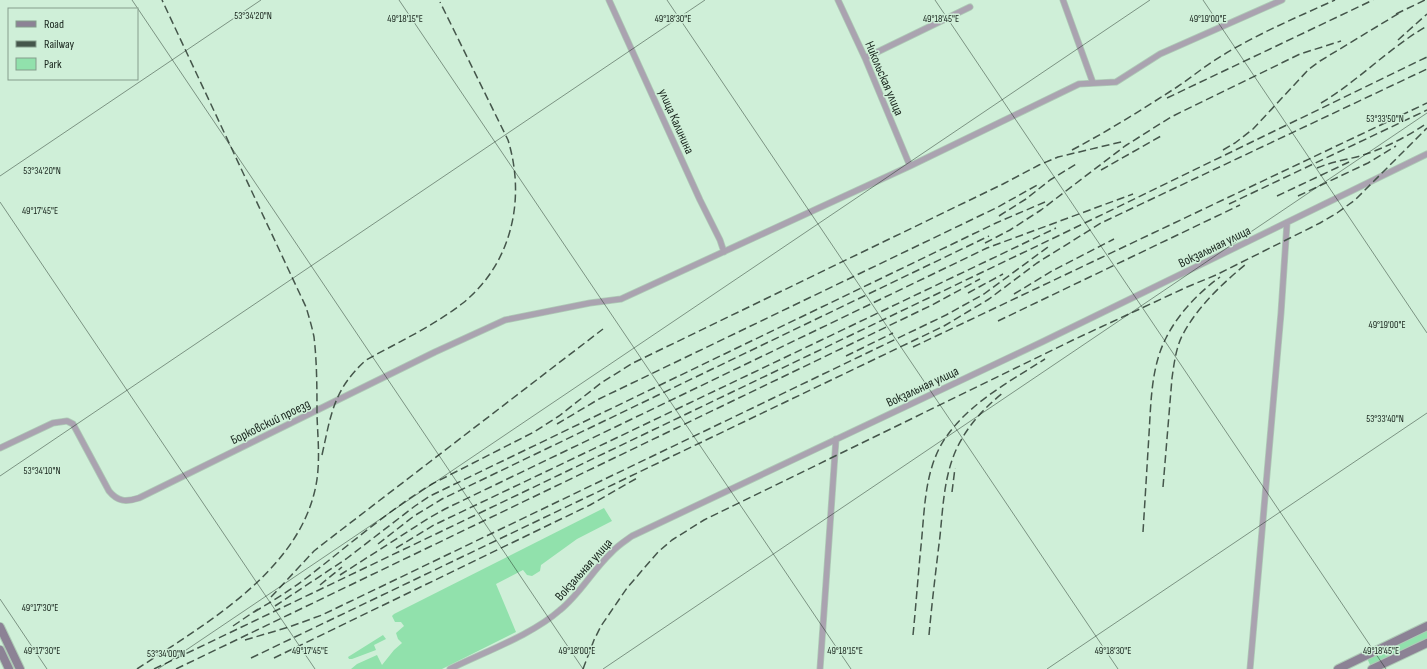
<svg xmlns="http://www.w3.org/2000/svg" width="1427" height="669" font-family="'Sofia Sans Condensed',sans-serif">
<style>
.green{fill:#91e1ac}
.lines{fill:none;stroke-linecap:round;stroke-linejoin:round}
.minor-casing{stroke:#aecab6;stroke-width:7}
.secondary-casing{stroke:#aecab6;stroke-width:10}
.minor{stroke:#aaa3b0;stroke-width:5.5}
.secondary{stroke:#8c8295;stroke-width:8}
.rail{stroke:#45564b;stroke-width:1.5;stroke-dasharray:8 4;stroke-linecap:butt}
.ticks{fill:none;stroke:#17231b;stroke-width:1;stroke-opacity:0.45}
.labels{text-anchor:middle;stroke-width:3;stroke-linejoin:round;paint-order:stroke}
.street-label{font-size:13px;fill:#17231b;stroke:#cfefd8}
.ticks-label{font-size:10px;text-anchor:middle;fill:#17231b;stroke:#cfefd8;stroke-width:3;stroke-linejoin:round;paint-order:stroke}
</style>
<rect width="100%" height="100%" fill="#cfefd8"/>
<path class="green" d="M 604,508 L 612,521 L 577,539 L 541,565 L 540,571 L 532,576 L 527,575 L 523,570 L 496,584 L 516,632 L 442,669 L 351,669 L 357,664 L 377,655 L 382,665 L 394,650 L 402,643 L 398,639 L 396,633 L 404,626 L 401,622 L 395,622 L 392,616 L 394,614 Z
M 1427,629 L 1427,640 L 1371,667 L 1367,658 Z
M 383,635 L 386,639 L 374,645 L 376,650 L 352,659 L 349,659 L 348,657 Z"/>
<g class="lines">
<defs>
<path id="minor" d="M 609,0 L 700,200 L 720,240 L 724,252
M 838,0 L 865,58 L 910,166
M 1063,0 L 1093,83
M 865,58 L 970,7
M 0,448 L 53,423 L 67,421 L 73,424 L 109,491 C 118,502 126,502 139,498 L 435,352 L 505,320 L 590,303 L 621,299 L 910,166 L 1079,84 L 1116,82 L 1160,54 L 1282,0
M 450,669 C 484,652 532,635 560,610 C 580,594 592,571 611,553 C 617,546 625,541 632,536 L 1042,342 L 1427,154
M 820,669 L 836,439
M 1250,669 L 1281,313 L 1287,223"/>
<path id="secondary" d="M 0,627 L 20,669
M 0,650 L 9,669
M 1338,669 L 1427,626
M 1372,669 L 1427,643"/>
</defs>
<use href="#minor" class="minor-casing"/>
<use href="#secondary" class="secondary-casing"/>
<use href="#minor" class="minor"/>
<use href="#secondary" class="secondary"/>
<path class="rail" d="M 1396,14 L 1425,0
M 1398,40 L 1427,14
M 1167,98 L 1373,0
M 1321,103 C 1358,81 1389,48 1427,26
M 1072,150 C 1108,131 1143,109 1177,87 C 1189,79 1200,70 1212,62 C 1250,37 1293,19 1335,0
M 1223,150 L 1235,143 L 1253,129 L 1309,69 L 1320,61 L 1401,12
M 1317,168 C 1331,162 1345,160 1360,156 C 1383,149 1407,137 1427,123
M 1101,170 L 1161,136
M 1277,196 L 1349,162
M 1298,196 L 1368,163 L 1396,146
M 1229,204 L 1427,110
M 999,216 L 1026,199 L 1050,180 L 1078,163
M 985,243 L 1010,230 L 1041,210 L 1125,146 L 1171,117 L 1300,54 L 1341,41
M 968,293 L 1003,274
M 1014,294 L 1052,271 L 1114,239
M 998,321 L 1240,205
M 913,347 L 1427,103
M 846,356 L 893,333
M 557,424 L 599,399 L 998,207 L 1039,184
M 322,455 C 331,415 333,390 366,360 C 397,343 435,325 463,303 C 512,263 526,199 508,140 L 440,2
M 1163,487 L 1172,378 C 1174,364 1176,348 1182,336 C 1197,307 1222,284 1246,264
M 952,492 L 955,468
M 1143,532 C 1145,500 1147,467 1149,434 C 1151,403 1151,367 1166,338 C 1178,314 1198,293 1220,277
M 378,544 L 414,516 L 442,499 L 989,236
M 396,548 L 434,525 L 1056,228
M 340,575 L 429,518 L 445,509 L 987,248 L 1133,194
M 320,585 L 342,567
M 271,597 L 314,551 L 328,540 L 603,329
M 275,606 L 346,559 L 415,506 L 430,496 L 996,223 L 1045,202
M 254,612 C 271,602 289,591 305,579 C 347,547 386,512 432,484 L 534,432 L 559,416 L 601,383 L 633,363 L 1003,184 L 1039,165 L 1058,157 L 1125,141
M 233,626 L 258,609
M 913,635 C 916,605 918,576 921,546 C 925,508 924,465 949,433 C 973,401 1012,380 1045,359
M 929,635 C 932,602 936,569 940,536 C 943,507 944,477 956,450 C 967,426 984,408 1004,392
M 245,640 L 289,627 L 322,615 L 946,315 L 984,294 L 1048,247
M 251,658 L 944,326 L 989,299 L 1037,263 L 1101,223 L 1427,69
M 274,658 L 590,505 L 639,477
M 137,669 C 202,626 293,575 314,494 C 321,468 318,442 317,416 C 317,391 317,362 314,337 C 312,327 309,317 306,307 L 162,0
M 154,669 L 1060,235 L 1427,57
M 176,669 L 932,305 L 980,279
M 583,669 L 594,640 L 601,626 L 627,588 L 658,552 L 672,540 L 704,520 L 1073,340 L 1187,287 L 1216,275 L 1320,223 L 1337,213 L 1355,200 L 1427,128"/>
</g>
<path class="ticks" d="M 132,0 L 583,669M 399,0 L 851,669M 667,0 L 1118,669M 935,0 L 1386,669M 1203,0 L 1427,333M 0,176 L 261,0M 0,202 L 315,669M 0,476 L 705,0M 0,599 L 47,669M 158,669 L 1150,0M 603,669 L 1427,113M 1047,669 L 1427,413"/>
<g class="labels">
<g class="street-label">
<text transform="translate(885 78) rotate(67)" y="5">Никольская улица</text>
<text transform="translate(677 121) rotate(66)" y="5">улица Калинина</text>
<text transform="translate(1214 246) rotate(-26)" y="5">Вокзальная улица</text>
<text transform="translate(922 386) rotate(-25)" y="5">Вокзальная улица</text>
<text transform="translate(270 421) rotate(-26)" y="5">Борковский проезд</text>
<text transform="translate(583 569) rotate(-48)" y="5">Вокзальная улица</text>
</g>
</g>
<g class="ticks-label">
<text x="253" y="19">53°34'20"N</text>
<text x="405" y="22">49°18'15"E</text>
<text x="673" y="22">49°18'30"E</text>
<text x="941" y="22">49°18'45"E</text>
<text x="1208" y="22">49°19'00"E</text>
<text x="1385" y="122">53°33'50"N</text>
<text x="42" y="174">53°34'20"N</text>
<text x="40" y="214">49°17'45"E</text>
<text x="1387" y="328">49°19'00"E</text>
<text x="1385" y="422">53°33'40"N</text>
<text x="42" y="474">53°34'10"N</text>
<text x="40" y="611">49°17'30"E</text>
<text x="42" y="654">49°17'30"E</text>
<text x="310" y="654">49°17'45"E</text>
<text x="577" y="654">49°18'00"E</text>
<text x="845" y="654">49°18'15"E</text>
<text x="1113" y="654">49°18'30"E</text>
<text x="1381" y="654">49°18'45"E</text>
<text x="166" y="657">53°34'00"N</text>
</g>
<rect x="8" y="8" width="130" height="72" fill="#cfefd8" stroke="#859d8c"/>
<rect x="16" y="21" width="20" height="6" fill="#8c8295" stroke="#859d8c"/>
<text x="44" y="28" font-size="12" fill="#17231b">Road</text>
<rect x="16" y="41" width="20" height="6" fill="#45564b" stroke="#859d8c"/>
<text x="44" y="48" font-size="12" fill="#17231b">Railway</text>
<rect x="16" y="58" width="20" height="12" fill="#91e1ac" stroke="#859d8c"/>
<text x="44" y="68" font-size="12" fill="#17231b">Park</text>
</svg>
